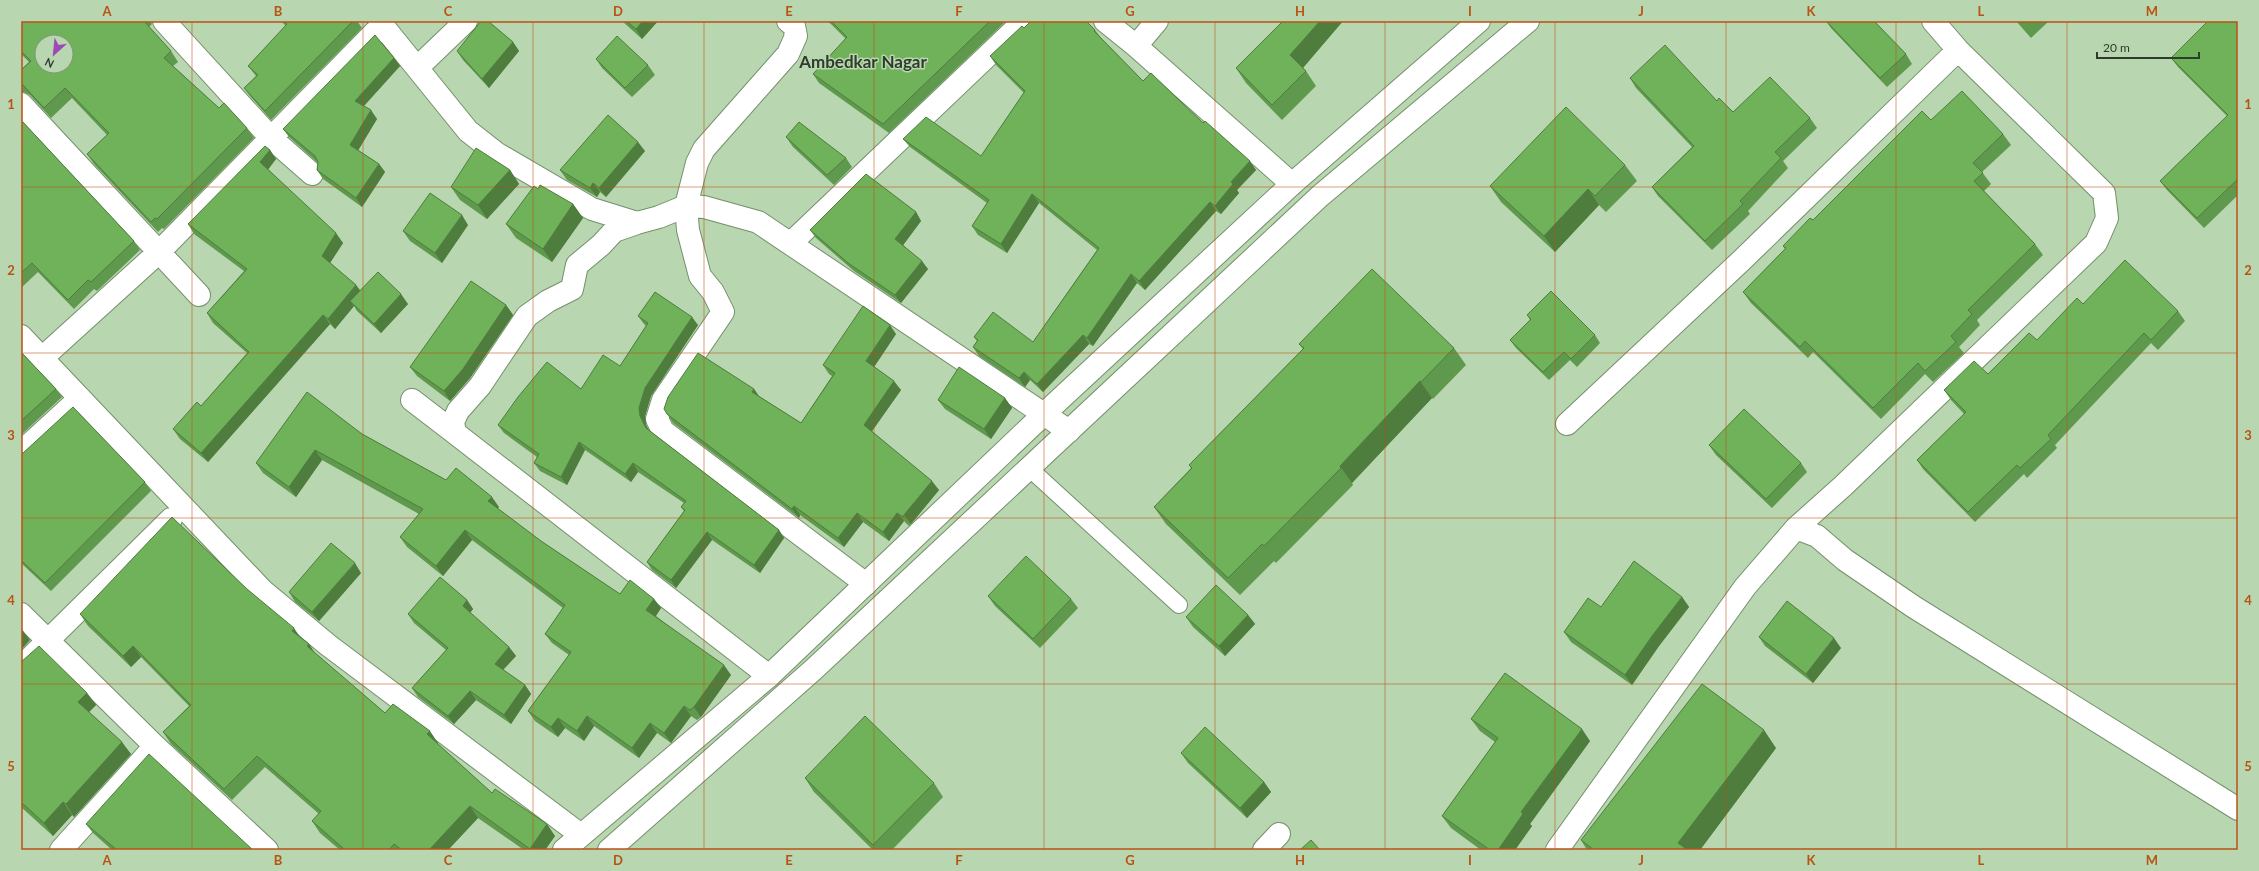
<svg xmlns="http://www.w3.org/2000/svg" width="2259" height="871" font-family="Lato,sans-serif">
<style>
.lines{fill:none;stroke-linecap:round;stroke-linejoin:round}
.lane-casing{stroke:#74906b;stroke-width:18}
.street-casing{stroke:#74906b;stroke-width:24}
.secondary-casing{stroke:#74906b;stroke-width:24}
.lane{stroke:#fff;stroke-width:16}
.street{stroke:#fff;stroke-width:22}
.secondary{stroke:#fff;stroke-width:22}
.wall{fill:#5f994d}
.shaded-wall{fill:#4e7d3e}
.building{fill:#6fb259;stroke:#4e7d3e;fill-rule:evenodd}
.grid{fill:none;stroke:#ba5214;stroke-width:1;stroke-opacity:0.55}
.labels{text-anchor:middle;stroke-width:3;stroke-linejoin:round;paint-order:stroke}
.district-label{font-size:17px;font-weight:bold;fill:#2f3b2b;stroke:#b8d6af}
.neatline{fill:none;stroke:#ba5214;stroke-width:1.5}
.grid-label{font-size:13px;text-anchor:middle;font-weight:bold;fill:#ba5214}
</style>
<rect width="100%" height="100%" fill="#b8d6af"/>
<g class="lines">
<defs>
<path id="lane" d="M 1029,468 L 1179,605"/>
<path id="street" d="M 164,21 L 271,138 L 312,174
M 379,21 L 468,131 L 496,153 L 592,209 L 637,223 L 659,217 L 686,206 L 704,207 L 758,222 L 1069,431
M 788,21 L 794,26 L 796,36 L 788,54 L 704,149 L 697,163 L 686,206 L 688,230 L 700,276 L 713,292 L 723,312 L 663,400 L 657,419 L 663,431 L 866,584
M 1105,21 L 1136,46 L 1292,184
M 1136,46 L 1157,21
M 417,68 L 466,21
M 21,104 L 199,295
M 637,223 L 614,231 L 601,245 L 577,265 L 572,289 L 548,301 L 527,316 L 480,386 L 458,411 L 453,422 L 455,433 L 769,676
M 791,243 L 1024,21
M 21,336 L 263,591 L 328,645 L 581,835
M 41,359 L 160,251 L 382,25
M 412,400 L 455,433
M 1567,424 L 1742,260 L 1958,50
M 21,452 L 80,398
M 1796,528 L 1817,536 L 1845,560 L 1914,607 L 2238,809
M 21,614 L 155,746 L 267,850
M 21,667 L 171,519
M 61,850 L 155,746
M 1264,850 L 1279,834
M 1557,850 L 1745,587 L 1796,528 L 1843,486 L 2096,243 L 2107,218 L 2104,193 L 1958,50 L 1933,21"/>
<path id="secondary" d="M 564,850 L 769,676 L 1045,413 L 1292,184 L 1479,21
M 609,850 L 813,670 L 1320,196 L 1528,21"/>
</defs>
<use href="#lane" class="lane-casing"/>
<use href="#street" class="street-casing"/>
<use href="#secondary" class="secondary-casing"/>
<use href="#lane" class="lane"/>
<use href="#street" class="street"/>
<use href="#secondary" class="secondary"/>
</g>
<path class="wall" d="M 21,21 L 150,21 L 152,24 L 149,27 L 171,51 L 178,62 L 173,66 L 219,108 L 247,128 L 254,138 L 164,229 L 162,228 L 158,232 L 94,164 L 87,154 L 107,135 L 72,98 L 51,118 L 30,95 L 24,92 L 21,93 L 21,70 L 29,62 L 21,54 Z
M 281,21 L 357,21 L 362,28 L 271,120 L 250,96 L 244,88 L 256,76 L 248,66 L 286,26 Z
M 622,21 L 658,21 L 642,39 Z
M 827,21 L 1006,21 L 889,133 L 819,83 L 813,74 L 846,39 L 832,25 Z
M 1283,21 L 1343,21 L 1303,68 L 1306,71 L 1316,86 L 1282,120 L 1246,83 L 1236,68 Z
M 1826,21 L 1874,21 L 1906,54 L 1912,64 L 1887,87 L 1831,28 Z
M 2016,21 L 2049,21 L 2031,38 Z
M 2238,21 L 2238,195 L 2204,228 L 2167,190 L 2160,181 L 2227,116 L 2178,67 L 2171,58 Z
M 1024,28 L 1095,30 L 1101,38 L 1143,81 L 1203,123 L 1256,170 L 1237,190 L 1239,193 L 1221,214 L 1216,211 L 1145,290 L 1137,283 L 1093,346 L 1089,344 L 1043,392 L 1030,380 L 1025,387 L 979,356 L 973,347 L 977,341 L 974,337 L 1033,342 L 1097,250 L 1039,203 L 1007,253 L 978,235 L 972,226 L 987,203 L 910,147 L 903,139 L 981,156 L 1024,93 L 996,65 L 990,56 Z
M 513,42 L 519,51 L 489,88 L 463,60 L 457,51 Z
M 394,58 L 400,66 L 364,106 L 377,119 L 358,150 L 379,164 L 385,172 L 362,207 L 323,179 L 317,170 L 318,163 L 289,137 L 283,129 Z
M 596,59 L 648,65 L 655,75 L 632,97 L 602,68 Z
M 1630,78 L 1717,101 L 1733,112 L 1810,118 L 1817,128 L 1783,161 L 1788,168 L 1748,211 L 1750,214 L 1712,250 L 1658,196 L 1652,187 L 1692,147 L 1636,88 Z
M 21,120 L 134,241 L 140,250 L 97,291 L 94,289 L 74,309 L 38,272 L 21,288 Z
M 2003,134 L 2011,145 L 1982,172 L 1991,184 L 1984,191 L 2035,244 L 2043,255 L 1977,320 L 1980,325 L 1959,347 L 1964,353 L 1933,382 L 1925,374 L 1881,419 L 1813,352 L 1808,358 L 1751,303 L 1743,292 L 1785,249 L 1783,246 L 1813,220 Z
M 786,137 L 846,158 L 852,167 L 834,185 L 793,147 Z
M 270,150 L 276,159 L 268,169 L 343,243 L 330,263 L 356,285 L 360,290 L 408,304 L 381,333 L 357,311 L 354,306 L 335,329 L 330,324 L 208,462 L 180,439 L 173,429 L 201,406 L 247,353 L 213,323 L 207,313 L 244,271 L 194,234 L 188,224 Z
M 645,151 L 606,197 L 600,192 L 597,197 L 567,180 L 560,170 Z
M 1625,165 L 1637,181 L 1606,212 L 1599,205 L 1555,252 L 1501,202 L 1490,186 Z
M 510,170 L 519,184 L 487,219 L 460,200 L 451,187 Z
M 573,204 L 583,218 L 552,262 L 516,238 L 506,224 Z
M 916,212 L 921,221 L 903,245 L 928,269 L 901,303 L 854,271 L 816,238 L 810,230 Z
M 468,225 L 442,263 L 410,241 L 403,231 Z
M 506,305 L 513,315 L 470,378 L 450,401 L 417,376 L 410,367 Z
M 2178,311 L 2185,321 L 2158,350 L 2151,343 L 2055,445 L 2057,448 L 2027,478 L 2024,474 L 1975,522 L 1923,469 L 1917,460 L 1964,414 L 1951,400 L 1944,390 L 1988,374 L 2037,340 Z
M 1527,315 L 1595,335 L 1600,343 L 1577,367 L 1570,360 L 1549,380 L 1516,348 L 1510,340 L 1530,320 Z
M 638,316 L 698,325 L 651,396 L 645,416 L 646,425 L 649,430 L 779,530 L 784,538 L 760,573 L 712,540 L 676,588 L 652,570 L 647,562 L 684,511 L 681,507 L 684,503 L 638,472 L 631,482 L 585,450 L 567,485 L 540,471 L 534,463 L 537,457 L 504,433 L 498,425 L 581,389 L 620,366 L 646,326 L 644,324 Z
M 896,334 L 874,367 L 901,390 L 872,431 L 939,490 L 911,524 L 909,526 L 904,521 L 889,541 L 863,522 L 844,547 L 800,515 L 799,518 L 673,423 L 667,414 L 754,389 L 759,396 L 801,423 L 832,376 L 829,374 L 823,365 Z
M 1299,344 L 1454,348 L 1466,365 L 1433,399 L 1432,398 L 1352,483 L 1353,485 L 1276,563 L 1274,561 L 1240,595 L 1166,524 L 1154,507 L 1191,468 L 1189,465 L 1303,349 Z
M 21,352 L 56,389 L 62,397 L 21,435 Z
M 1005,398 L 1012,408 L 991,439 L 945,409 L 938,400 Z
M 362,434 L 446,480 L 499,507 L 497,508 L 541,541 L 620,594 L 654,599 L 661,608 L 656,616 L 731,675 L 701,717 L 697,720 L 691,716 L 671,743 L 657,733 L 639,758 L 594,726 L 584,741 L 565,728 L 558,737 L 535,721 L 528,711 L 569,655 L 552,643 L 545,634 L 563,608 L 472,540 L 443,576 L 407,547 L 400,537 L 419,514 L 322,460 L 296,497 L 263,473 L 256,463 Z
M 1709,445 L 1801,463 L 1807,472 L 1772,508 L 1716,455 Z
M 21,453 L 145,482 L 151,491 L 51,591 L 21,563 Z
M 361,573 L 319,621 L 295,602 L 289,592 Z
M 247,589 L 309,644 L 315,654 L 385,713 L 438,743 L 437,744 L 492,793 L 555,836 L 545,850 L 524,850 L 478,818 L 448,850 L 340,850 L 320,833 L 312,821 L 319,814 L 265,767 L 232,800 L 171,744 L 163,732 L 189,706 L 141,657 L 131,667 L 88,626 L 80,614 Z
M 988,596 L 1071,599 L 1078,608 L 1040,648 L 995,606 Z
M 1682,597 L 1689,607 L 1659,646 L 1632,685 L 1571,642 L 1564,632 Z
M 467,600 L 473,609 L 470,613 L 509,647 L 516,656 L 503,670 L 525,685 L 531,694 L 511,724 L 476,700 L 454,724 L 418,697 L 412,688 L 446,650 L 414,623 L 408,614 Z
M 1248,615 L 1255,624 L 1225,656 L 1193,627 L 1186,617 Z
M 1759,637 L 1841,648 L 1813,683 L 1765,646 Z
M 21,662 L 87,693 L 96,705 L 89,712 L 131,754 L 74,817 L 72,815 L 53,836 L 21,807 Z
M 1471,719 L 1590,741 L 1530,824 L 1532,826 L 1515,850 L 1481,850 L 1451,828 L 1442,816 L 1495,742 L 1480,731 Z
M 1776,748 L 1700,850 L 1587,850 L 1581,840 Z
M 1181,753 L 1264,782 L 1271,792 L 1247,818 L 1188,763 Z
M 805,778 L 934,783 L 943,797 L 892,850 L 873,850 L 814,792 Z
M 86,824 L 253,850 L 112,850 L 93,833 Z"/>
<path class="shaded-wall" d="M 643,21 L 658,21 L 642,39 L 636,29 Z
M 1320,21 L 1343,21 L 1301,70 L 1290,55 Z
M 513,42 L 519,51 L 489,88 L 482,79 Z
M 394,58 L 400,66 L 361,109 L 355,101 Z
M 371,110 L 377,119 L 356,154 L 350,145 Z
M 638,142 L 645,151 L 606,197 L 599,188 Z
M 270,150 L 276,159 L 267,171 L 260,162 Z
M 1250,161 L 1256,170 L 1237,190 L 1239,193 L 1221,214 L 1215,206 L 1231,182 Z
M 379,164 L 385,172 L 362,207 L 356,198 Z
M 510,170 L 519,184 L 487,219 L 478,205 Z
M 593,183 L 600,192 L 597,197 L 590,188 Z
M 1588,189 L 1599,205 L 1555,252 L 1544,236 Z
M 1032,194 L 1039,203 L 1007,253 L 1001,244 Z
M 1210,202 L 1216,211 L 1145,290 L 1139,281 Z
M 573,204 L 583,218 L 552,262 L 543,249 Z
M 916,212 L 921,221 L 901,248 L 895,239 Z
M 462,215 L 468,225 L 442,263 L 435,253 Z
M 336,233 L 343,243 L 328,266 L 322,256 Z
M 922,261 L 928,269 L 901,303 L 895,295 Z
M 1131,274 L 1137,283 L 1093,346 L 1087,338 Z
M 356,285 L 363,295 L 350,301 L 354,306 L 335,329 L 328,319 Z
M 401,294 L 408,304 L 381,333 L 374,324 Z
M 506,305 L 513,315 L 470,378 L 450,401 L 444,391 Z
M 323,315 L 330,324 L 208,462 L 201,453 Z
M 692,317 L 698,325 L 651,396 L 645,416 L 646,425 L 652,437 L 646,428 L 640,416 L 639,408 L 645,388 Z
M 890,325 L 896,334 L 872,370 L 866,361 Z
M 1083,335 L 1089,344 L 1043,392 L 1037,384 Z
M 1024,372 L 1030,380 L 1025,387 L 1019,378 Z
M 894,381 L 901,390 L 870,434 L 864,425 Z
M 1420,381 L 1432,398 L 1352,483 L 1340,466 Z
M 754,389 L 760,398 L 752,392 Z
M 1005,398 L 1012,408 L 991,439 L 984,429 Z
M 579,442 L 585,450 L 567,485 L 561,477 Z
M 315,450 L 322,460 L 296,497 L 289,487 Z
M 633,463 L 638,472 L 631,482 L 625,474 Z
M 932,481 L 939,490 L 911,524 L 904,515 Z
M 492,497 L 499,507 L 495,511 L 488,501 Z
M 794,506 L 800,515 L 799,518 L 792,509 Z
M 857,513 L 863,522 L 844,547 L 838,538 Z
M 897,513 L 904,521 L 889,541 L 883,532 Z
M 465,530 L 472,540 L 443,576 L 436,566 Z
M 779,530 L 784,538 L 760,573 L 754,565 Z
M 707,532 L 712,540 L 676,588 L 671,580 Z
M 355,563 L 361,573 L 319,621 L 312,612 Z
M 1682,597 L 1689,607 L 1659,646 L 1632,685 L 1625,675 L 1652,636 Z
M 654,599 L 661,608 L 653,620 L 646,610 Z
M 467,600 L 473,609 L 469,614 L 463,606 Z
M 1248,615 L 1255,624 L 1225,656 L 1219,646 Z
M 21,628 L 30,640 L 21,650 Z
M 294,628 L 302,640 L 292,631 Z
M 1834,638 L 1841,648 L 1813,683 L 1806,674 Z
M 309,644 L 317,656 L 307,646 Z
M 133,646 L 141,657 L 131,667 L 123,656 Z
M 509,647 L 516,656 L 501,672 L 495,664 Z
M 724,665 L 731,675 L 701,717 L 694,707 Z
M 525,685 L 531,694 L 511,724 L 504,715 Z
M 470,691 L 476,700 L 454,724 L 448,716 Z
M 87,693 L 96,705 L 87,714 L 78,702 Z
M 684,706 L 691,716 L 671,743 L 664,733 Z
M 587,716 L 594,726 L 584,741 L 577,731 Z
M 558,718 L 565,728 L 558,737 L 551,727 Z
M 650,723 L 657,733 L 639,758 L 632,748 Z
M 1582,729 L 1590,741 L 1530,824 L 1532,826 L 1515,850 L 1498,850 L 1521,812 Z
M 1764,730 L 1776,748 L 1700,850 L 1683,850 L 1678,843 Z
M 430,731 L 438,743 L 435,746 L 427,734 Z
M 122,742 L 131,754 L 74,817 L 66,804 Z
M 1264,782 L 1271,792 L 1247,818 L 1240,808 Z
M 63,802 L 72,815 L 53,836 L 44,823 Z
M 470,806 L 478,818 L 448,850 L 429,850 Z
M 547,824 L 555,836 L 545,850 L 531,850 L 530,849 Z"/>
<path class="building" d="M 21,21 L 144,21 L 171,51 L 164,58 L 219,108 L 224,103 L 247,128 L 157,219 L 155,218 L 151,222 L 87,154 L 109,133 L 65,88 L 44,108 L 23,85 L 21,84 L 21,70 L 31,61 L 21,51 ZM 42,42 L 66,42 L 66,66 L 42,66 Z
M 284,21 L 353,21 L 265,111 L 244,88 L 258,75 L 248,66 L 287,24 Z
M 481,21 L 488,21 L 513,42 L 482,79 L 457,51 Z
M 626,21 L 643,21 L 636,29 Z
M 831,21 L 990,21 L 883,124 L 813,74 L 847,37 Z
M 1031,21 L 1086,21 L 1095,30 L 1094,31 L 1143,81 L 1151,73 L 1203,123 L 1205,121 L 1250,161 L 1231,182 L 1233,184 L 1215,206 L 1210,202 L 1139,281 L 1131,274 L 1087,338 L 1083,335 L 1037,384 L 1024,372 L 1019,378 L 973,347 L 978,340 L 974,337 L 993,312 L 1033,342 L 1099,248 L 1032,194 L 1001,244 L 972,226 L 989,200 L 903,139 L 926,117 L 981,156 L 1025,91 L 990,56 L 1022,26 L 1024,28 Z
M 1283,21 L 1320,21 L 1290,55 L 1306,71 L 1272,105 L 1236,68 Z
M 1826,21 L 1874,21 L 1906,54 L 1880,78 Z
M 2208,21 L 2238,21 L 2238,179 L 2197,218 L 2160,181 L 2228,115 L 2171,58 Z
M 375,35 L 394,58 L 355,101 L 371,110 L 350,145 L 379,164 L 356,198 L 317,170 L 318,162 L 315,156 L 283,129 Z
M 617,36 L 648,65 L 625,88 L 596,59 Z
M 1665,45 L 1717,101 L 1719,98 L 1733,112 L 1770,77 L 1810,118 L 1775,152 L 1781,158 L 1740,201 L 1743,204 L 1705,241 L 1652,187 L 1694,146 L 1630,78 Z
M 1962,91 L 2003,134 L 1973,163 L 1983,173 L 1974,181 L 2035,244 L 1968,310 L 1972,314 L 1951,336 L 1956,342 L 1925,371 L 1918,363 L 1873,408 L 1805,341 L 1800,347 L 1743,292 L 1786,248 L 1783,246 L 1810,218 L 1813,220 L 1922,111 L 1931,120 Z
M 1566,107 L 1625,165 L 1595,196 L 1588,189 L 1544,236 L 1490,186 Z
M 608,115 L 638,142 L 599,188 L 593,183 L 590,188 L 560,170 Z
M 21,120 L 134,241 L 91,282 L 88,280 L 68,300 L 32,263 L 21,273 Z
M 799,122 L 846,158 L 827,175 L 786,137 Z
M 265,146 L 270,150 L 260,162 L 336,233 L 322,256 L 356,285 L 328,319 L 323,315 L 201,453 L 173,429 L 197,402 L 201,406 L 249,352 L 207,313 L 247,269 L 188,224 Z
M 476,148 L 510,170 L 478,205 L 451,187 Z
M 866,174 L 916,212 L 895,239 L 922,261 L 895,295 L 848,263 L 810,230 Z
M 540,185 L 573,204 L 543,249 L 506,224 L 534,186 L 538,189 Z
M 430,193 L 462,215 L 435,253 L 403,231 Z
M 2125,260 L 2178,311 L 2151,340 L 2144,333 L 2048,435 L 2051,439 L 2020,468 L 2017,465 L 1968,512 L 1917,460 L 1966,412 L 1944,390 L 1974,361 L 1988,374 L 2029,333 L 2037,340 L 2077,298 L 2083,304 Z
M 1372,269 L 1454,348 L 1421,382 L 1420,381 L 1340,466 L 1341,468 L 1264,546 L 1262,544 L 1228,578 L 1154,507 L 1192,468 L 1189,465 L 1304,348 L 1299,344 Z
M 378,272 L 401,294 L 374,324 L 350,301 Z
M 471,281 L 506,305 L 463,369 L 444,391 L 410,367 Z
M 1551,291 L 1595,335 L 1571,359 L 1564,352 L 1543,372 L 1510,340 L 1531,319 L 1527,315 Z
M 655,292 L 692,317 L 645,388 L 639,408 L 640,416 L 646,428 L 779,530 L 754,565 L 707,532 L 671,580 L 647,562 L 685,510 L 681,507 L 686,501 L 633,463 L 625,474 L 579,442 L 561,477 L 534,463 L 539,454 L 498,425 L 518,397 L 547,362 L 581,389 L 603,355 L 620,366 L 648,323 L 638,316 Z
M 863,306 L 890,325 L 866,361 L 894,381 L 864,425 L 932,481 L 904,515 L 903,517 L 897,513 L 883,532 L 857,513 L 838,538 L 794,506 L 792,509 L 667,414 L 664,409 L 668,397 L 698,353 L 754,389 L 752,392 L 801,423 L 835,373 L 823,365 Z
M 21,352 L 56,389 L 21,421 Z
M 959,367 L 1005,398 L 984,429 L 938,400 Z
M 307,392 L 362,434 L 446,480 L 456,468 L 492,497 L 488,501 L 541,541 L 620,594 L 630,580 L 654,599 L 646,610 L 724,665 L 694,707 L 690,710 L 684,706 L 664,733 L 650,723 L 632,748 L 587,716 L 577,731 L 558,718 L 551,727 L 528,711 L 571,652 L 545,634 L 565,605 L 465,530 L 436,566 L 400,537 L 423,509 L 315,450 L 289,487 L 256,463 Z
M 73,407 L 145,482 L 45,583 L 21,560 L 21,453 L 23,453 Z
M 1744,409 L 1801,463 L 1766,499 L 1709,445 Z
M 172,517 L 247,589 L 294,628 L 292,631 L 309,644 L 307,646 L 385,713 L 393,704 L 430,731 L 427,734 L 492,793 L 495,789 L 547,824 L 530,849 L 470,806 L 429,850 L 402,850 L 394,844 L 389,850 L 343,850 L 344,849 L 312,821 L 321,811 L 257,756 L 224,789 L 163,732 L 191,705 L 133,646 L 123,656 L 80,614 Z
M 331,543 L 355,563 L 312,612 L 289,592 Z
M 1026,556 L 1071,599 L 1033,639 L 988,596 Z
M 1634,561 L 1682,597 L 1652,636 L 1625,675 L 1564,632 L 1588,598 L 1601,607 Z
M 440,577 L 467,600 L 463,606 L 509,647 L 495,664 L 525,685 L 504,715 L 470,691 L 448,716 L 412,688 L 448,648 L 408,614 Z
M 1216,585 L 1248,615 L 1219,646 L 1186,617 Z
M 1787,601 L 1834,638 L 1806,674 L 1759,637 Z
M 39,646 L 87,693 L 78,702 L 122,742 L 66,804 L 63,802 L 44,823 L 21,802 L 21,662 Z
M 1505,673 L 1582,729 L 1521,812 L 1523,814 L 1498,850 L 1490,850 L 1442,816 L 1498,738 L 1471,719 Z
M 1702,684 L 1764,730 L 1678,843 L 1685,848 L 1684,850 L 1594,850 L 1581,840 Z
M 865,716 L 934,783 L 873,845 L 805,778 Z
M 1205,727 L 1264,782 L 1240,808 L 1181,753 Z
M 149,754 L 253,850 L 117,850 L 86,824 Z
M 1311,840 L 1320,850 L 1300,850 Z"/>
<path class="grid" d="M 192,21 L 192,850M 363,21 L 363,850M 533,21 L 533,850M 704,21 L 704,850M 874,21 L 874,850M 1044,21 L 1044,850M 1215,21 L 1215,850M 1385,21 L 1385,850M 1555,21 L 1555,850M 1726,21 L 1726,850M 1896,21 L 1896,850M 2067,21 L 2067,850M 21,187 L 2238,187M 21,353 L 2238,353M 21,518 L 2238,518M 21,684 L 2238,684"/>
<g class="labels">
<g class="district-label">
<text x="863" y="68">Ambedkar Nagar</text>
</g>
</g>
<rect width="2259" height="871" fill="none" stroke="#b8d6af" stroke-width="44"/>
<g transform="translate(54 54) rotate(207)"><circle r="19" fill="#b8d6af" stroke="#81987a"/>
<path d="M0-3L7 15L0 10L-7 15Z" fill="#9f49b7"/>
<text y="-6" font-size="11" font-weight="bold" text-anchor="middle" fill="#2f3b2b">N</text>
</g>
<path d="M2097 52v6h102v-6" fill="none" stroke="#2f3b2b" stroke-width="2"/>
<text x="2103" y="52" font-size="12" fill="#2f3b2b" stroke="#b8d6af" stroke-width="3" paint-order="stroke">20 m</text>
<rect x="22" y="22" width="2215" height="827" class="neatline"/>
<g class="grid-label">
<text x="107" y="16">A</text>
<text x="278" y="16">B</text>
<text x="448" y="16">C</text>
<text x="618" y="16">D</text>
<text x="789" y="16">E</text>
<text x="959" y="16">F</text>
<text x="1130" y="16">G</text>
<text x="1300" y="16">H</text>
<text x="1470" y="16">I</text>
<text x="1641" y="16">J</text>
<text x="1811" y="16">K</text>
<text x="1981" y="16">L</text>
<text x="2152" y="16">M</text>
<text x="11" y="109">1</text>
<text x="2248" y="109">1</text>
<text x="11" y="275">2</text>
<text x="2248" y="275">2</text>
<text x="11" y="440">3</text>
<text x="2248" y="440">3</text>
<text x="11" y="605">4</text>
<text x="2248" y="605">4</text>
<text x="11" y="771">5</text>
<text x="2248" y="771">5</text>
<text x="107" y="865">A</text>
<text x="278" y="865">B</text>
<text x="448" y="865">C</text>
<text x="618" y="865">D</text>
<text x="789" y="865">E</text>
<text x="959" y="865">F</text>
<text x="1130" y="865">G</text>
<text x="1300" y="865">H</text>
<text x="1470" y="865">I</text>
<text x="1641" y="865">J</text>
<text x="1811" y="865">K</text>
<text x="1981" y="865">L</text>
<text x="2152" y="865">M</text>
</g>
</svg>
